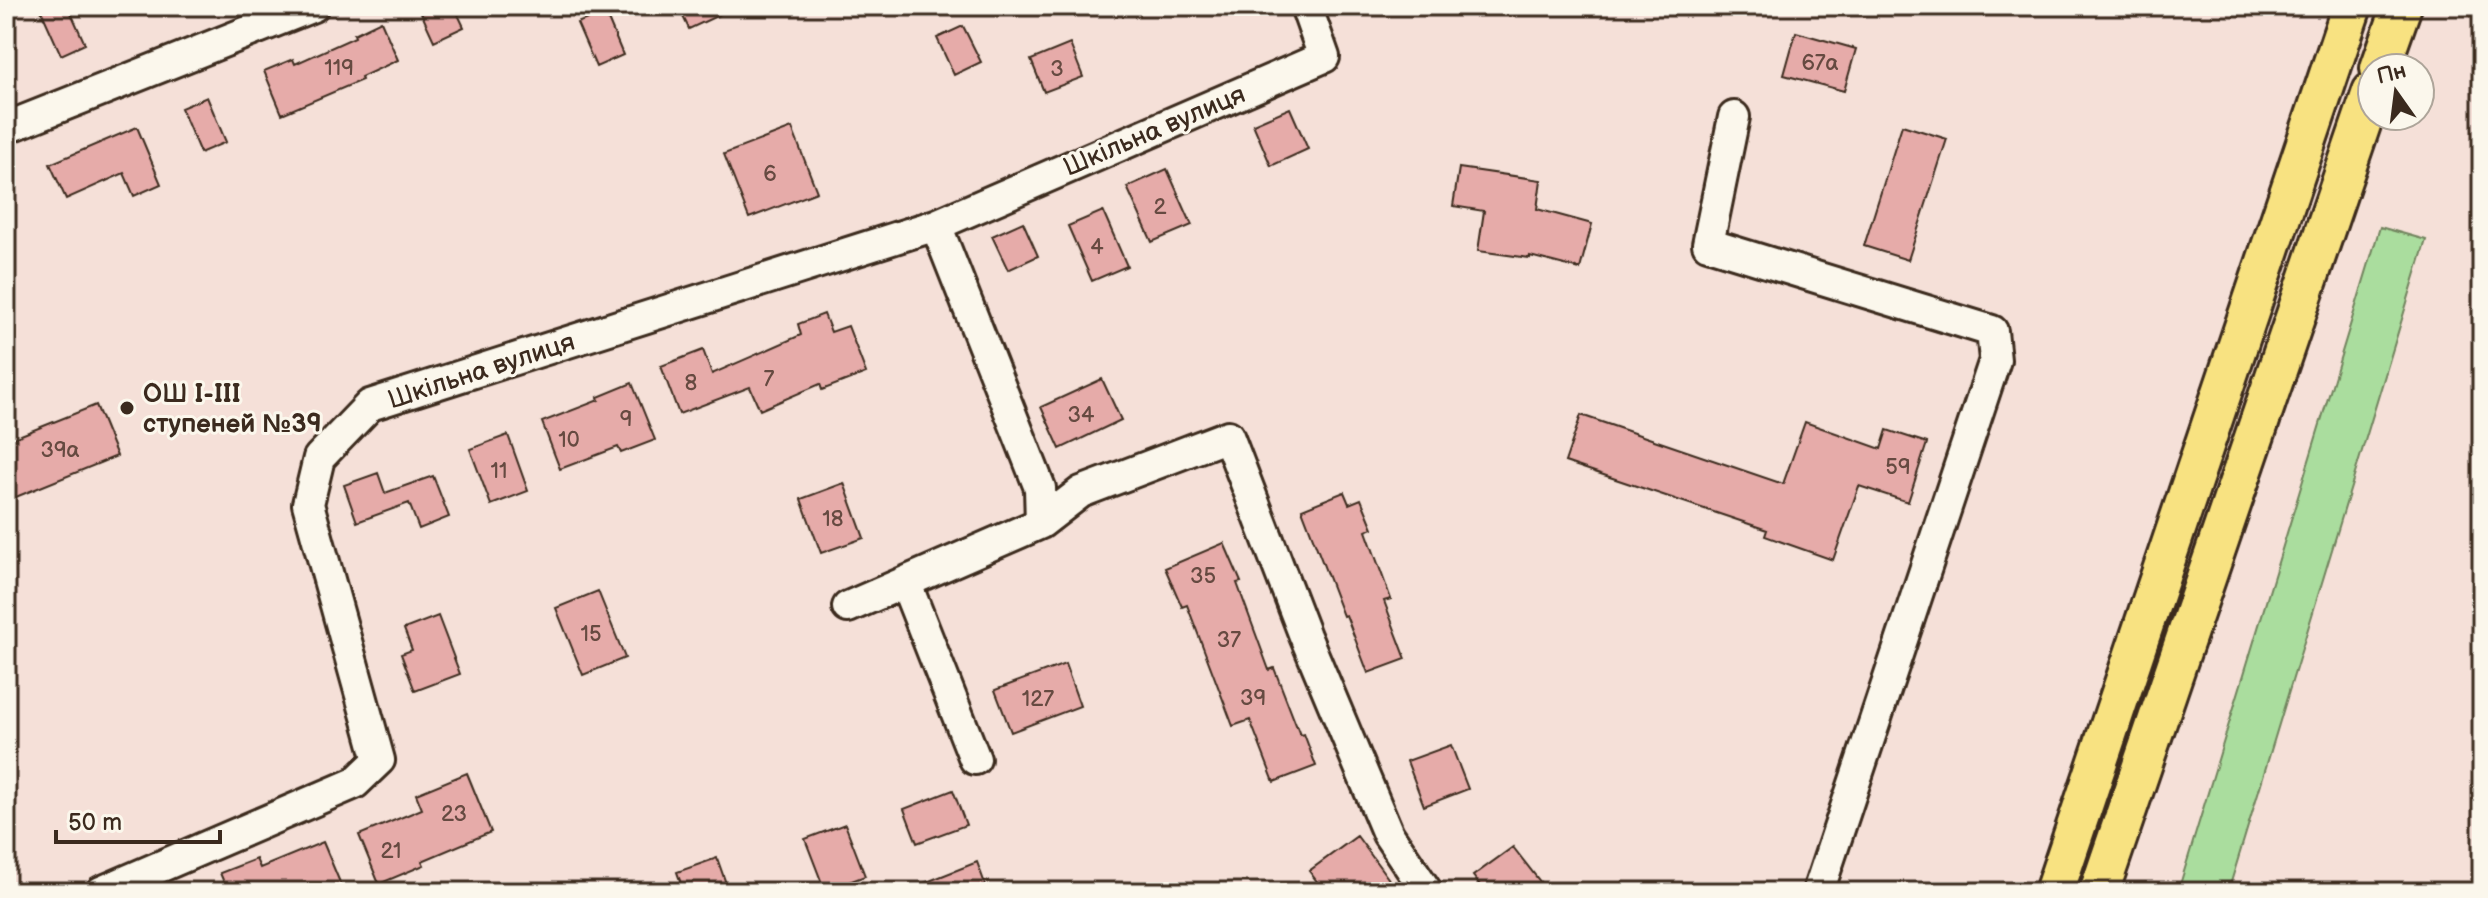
<svg xmlns="http://www.w3.org/2000/svg" width="2488" height="898" font-family="'Balsamiq Sans',sans-serif">
<style>
.green{fill:#aadd9e;stroke:#72845e;stroke-width:2}
.building{fill:#e6aba9;stroke:#3b2a1e;stroke-width:2}
.lines{fill:none;stroke-linecap:round;stroke-linejoin:round}
.minor-casing{stroke:#3b2a1e;stroke-width:36}
.major-casing{stroke:#3b2a1e;stroke-width:44}
.minor{stroke:#fbf7ec;stroke-width:30}
.major{stroke:#f8e281;stroke-width:38}
.poi-dot{fill:#3b2a1e;stroke:#fbf7ec;stroke-width:3}
.labels{text-anchor:middle;stroke-width:6;stroke-linejoin:round;paint-order:stroke}
.number-label{font-size:22px;fill:#664a41}
.street-label{font-size:26px;fill:#3b2a1e;stroke:#fbf7ec}
.poi-label{font-size:26px;font-weight:bold;fill:#3b2a1e;stroke:#fbf7ec;text-anchor:start}
</style>
<rect width="100%" height="100%" fill="#f5e0d8"/>
<filter id="ink" filterUnits="userSpaceOnUse"><feTurbulence type="fractalNoise" baseFrequency=".0125" numOctaves="2"/><feDisplacementMap in="SourceGraphic" scale="16" xChannelSelector="R" yChannelSelector="G"/><feConvolveMatrix kernelMatrix="1 2 1 2 8 2 1 2 1" color-interpolation-filters="sRGB"/></filter>
<g filter="url(#ink)">
<path class="green" d="M 2380,227 L 2426,240 L 2228,892 L 2192,892 L 2179,888 Z"/>
<path class="building" d="M 39,6 L 68,6 L 85,44 L 61,55 Z
M 418,6 L 454,6 L 464,27 L 434,41 Z
M 678,6 L 738,6 L 689,29 Z
M 605,12 L 623,55 L 596,67 L 577,23 Z
M 381,21 L 398,60 L 361,77 L 362,80 L 282,114 L 264,71 L 293,59 L 295,64 L 355,37 L 354,34 Z
M 963,26 L 981,62 L 954,75 L 937,38 Z
M 1796,32 L 1856,49 L 1844,91 L 1784,75 Z
M 1070,44 L 1083,77 L 1044,92 L 1031,60 Z
M 207,97 L 226,142 L 200,153 L 181,108 Z
M 1290,108 L 1308,149 L 1271,166 L 1253,124 Z
M 1902,125 L 1947,139 L 1908,260 L 1864,246 Z
M 137,127 L 161,184 L 134,196 L 124,173 L 66,199 L 50,164 Z
M 792,128 L 817,192 L 749,218 L 724,154 Z
M 1459,168 L 1541,180 L 1537,209 L 1592,224 L 1580,269 L 1530,256 L 1530,258 L 1478,251 L 1484,211 L 1453,206 Z
M 1167,169 L 1192,225 L 1152,242 L 1127,187 Z
M 1103,211 L 1127,266 L 1092,281 L 1068,226 Z
M 1023,222 L 1038,256 L 1008,270 L 992,236 Z
M 824,314 L 831,332 L 848,326 L 866,373 L 822,390 L 820,384 L 760,410 L 750,387 L 679,414 L 661,366 L 703,350 L 712,374 L 801,335 L 798,324 Z
M 1102,379 L 1121,420 L 1060,449 L 1041,407 Z
M 632,383 L 655,440 L 621,453 L 618,447 L 560,469 L 542,422 L 599,400 L 598,397 Z
M 96,405 L 117,456 L 6,501 L 6,441 Z
M 1581,415 L 1783,484 L 1805,422 L 1881,449 L 1887,430 L 1927,443 L 1908,502 L 1859,486 L 1833,560 L 1765,536 L 1767,530 L 1565,462 Z
M 508,435 L 528,491 L 491,505 L 470,449 Z
M 378,473 L 385,493 L 433,476 L 449,517 L 419,529 L 409,503 L 357,522 L 344,485 Z
M 844,483 L 864,538 L 821,553 L 801,499 Z
M 1344,492 L 1349,504 L 1361,499 L 1373,528 L 1366,531 L 1391,599 L 1384,601 L 1406,659 L 1368,673 L 1346,615 L 1343,616 L 1302,509 Z
M 1224,543 L 1241,582 L 1237,583 L 1269,670 L 1274,668 L 1300,735 L 1304,734 L 1316,766 L 1274,782 L 1250,720 L 1233,726 L 1187,605 L 1182,607 L 1165,568 Z
M 598,591 L 625,658 L 583,675 L 556,608 Z
M 438,616 L 460,674 L 415,691 L 401,654 L 412,650 L 404,629 Z
M 1065,664 L 1080,706 L 1011,732 L 995,690 Z
M 1451,745 L 1468,789 L 1424,806 L 1407,761 Z
M 467,773 L 491,832 L 422,861 L 424,865 L 379,884 L 359,835 L 422,809 L 416,794 Z
M 953,790 L 966,825 L 917,843 L 904,809 Z
M 845,824 L 865,876 L 825,891 L 805,839 Z
M 1357,836 L 1393,885 L 1383,892 L 1325,892 L 1309,871 Z
M 323,842 L 344,892 L 228,892 L 220,873 L 256,859 L 260,868 Z
M 1513,847 L 1548,892 L 1485,892 L 1473,876 Z
M 717,858 L 729,892 L 684,892 L 677,872 Z
M 977,862 L 988,892 L 904,892 L 904,891 Z"/>
<g class="lines">
<defs>
<path id="minor" d="M 1734,117 L 1708,244 L 1992,331 L 1995,360 L 1818,892
M 6,128 L 313,6
M 1041,523 L 1081,492 L 1228,436 L 1305,636 L 1388,834 L 1427,892
M 906,584 L 975,759
M 848,607 L 1041,523 L 1040,488 L 936,225
M 101,892 L 355,783 L 379,760 L 308,504 L 319,458 L 370,405 L 936,225 L 1324,57 L 1306,6"/>
<path id="major" d="M 2380,68 L 2402,6
M 2054,892 L 2352,6
M 2099,892 L 2372,92"/>
</defs>
<use href="#minor" class="minor-casing"/>
<use href="#major" class="major-casing"/>
<use href="#minor" class="minor"/>
<use href="#major" class="major"/>
</g>
</g>
<circle class="poi-dot" cx="127" cy="408" r="8"/>
<g class="labels">
<g class="number-label">
<text x="1820" y="70">67а</text>
<text x="339" y="75">119</text>
<text x="1057" y="76">3</text>
<text x="770" y="181">6</text>
<text x="1160" y="214">2</text>
<text x="1097" y="254">4</text>
<text x="769" y="386">7</text>
<text x="691" y="390">8</text>
<text x="1081" y="422">34</text>
<text x="626" y="426">9</text>
<text x="569" y="447">10</text>
<text x="60" y="457">39а</text>
<text x="1898" y="474">59</text>
<text x="499" y="478">11</text>
<text x="833" y="526">18</text>
<text x="1203" y="583">35</text>
<text x="591" y="641">15</text>
<text x="1229" y="647">37</text>
<text x="1253" y="705">39</text>
<text x="1038" y="706">127</text>
<text x="454" y="821">23</text>
<text x="391" y="858">21</text>
</g>
<g class="street-label">
<text transform="translate(1154 130) rotate(-23)" y="9">Шкільна вулиця</text>
<text transform="translate(481 370) rotate(-18)" y="9">Шкільна вулиця</text>
</g>
<g class="poi-label">
<text x="143" y="402">ОШ I-III<tspan x="143" dy="30">ступеней №39</tspan></text>
</g>
</g>
<rect width="2488" height="898" fill="none" stroke="#fbf7ec" stroke-width="32"/>
<rect x="16" y="16" width="2456" height="866" fill="none" stroke="#3b2a1e" stroke-width="3" filter="url(#ink)"/>
<g transform="translate(2396 92) rotate(346)"><circle r="38" fill="#fbf7ec" stroke="#aea59a" stroke-width="2"/>
<path d="M0-6L14 30L0 20L-14 30Z" fill="#3b2a1e"/>
<text y="-12" font-size="22" font-weight="bold" text-anchor="middle" fill="#3b2a1e">Пн</text>
</g>
<path d="M56 830v12h164v-12" fill="none" stroke="#3b2a1e" stroke-width="4"/>
<text x="68" y="830" font-size="24" fill="#3b2a1e" stroke="#fbf7ec" stroke-width="6" paint-order="stroke">50 m</text>
</svg>
